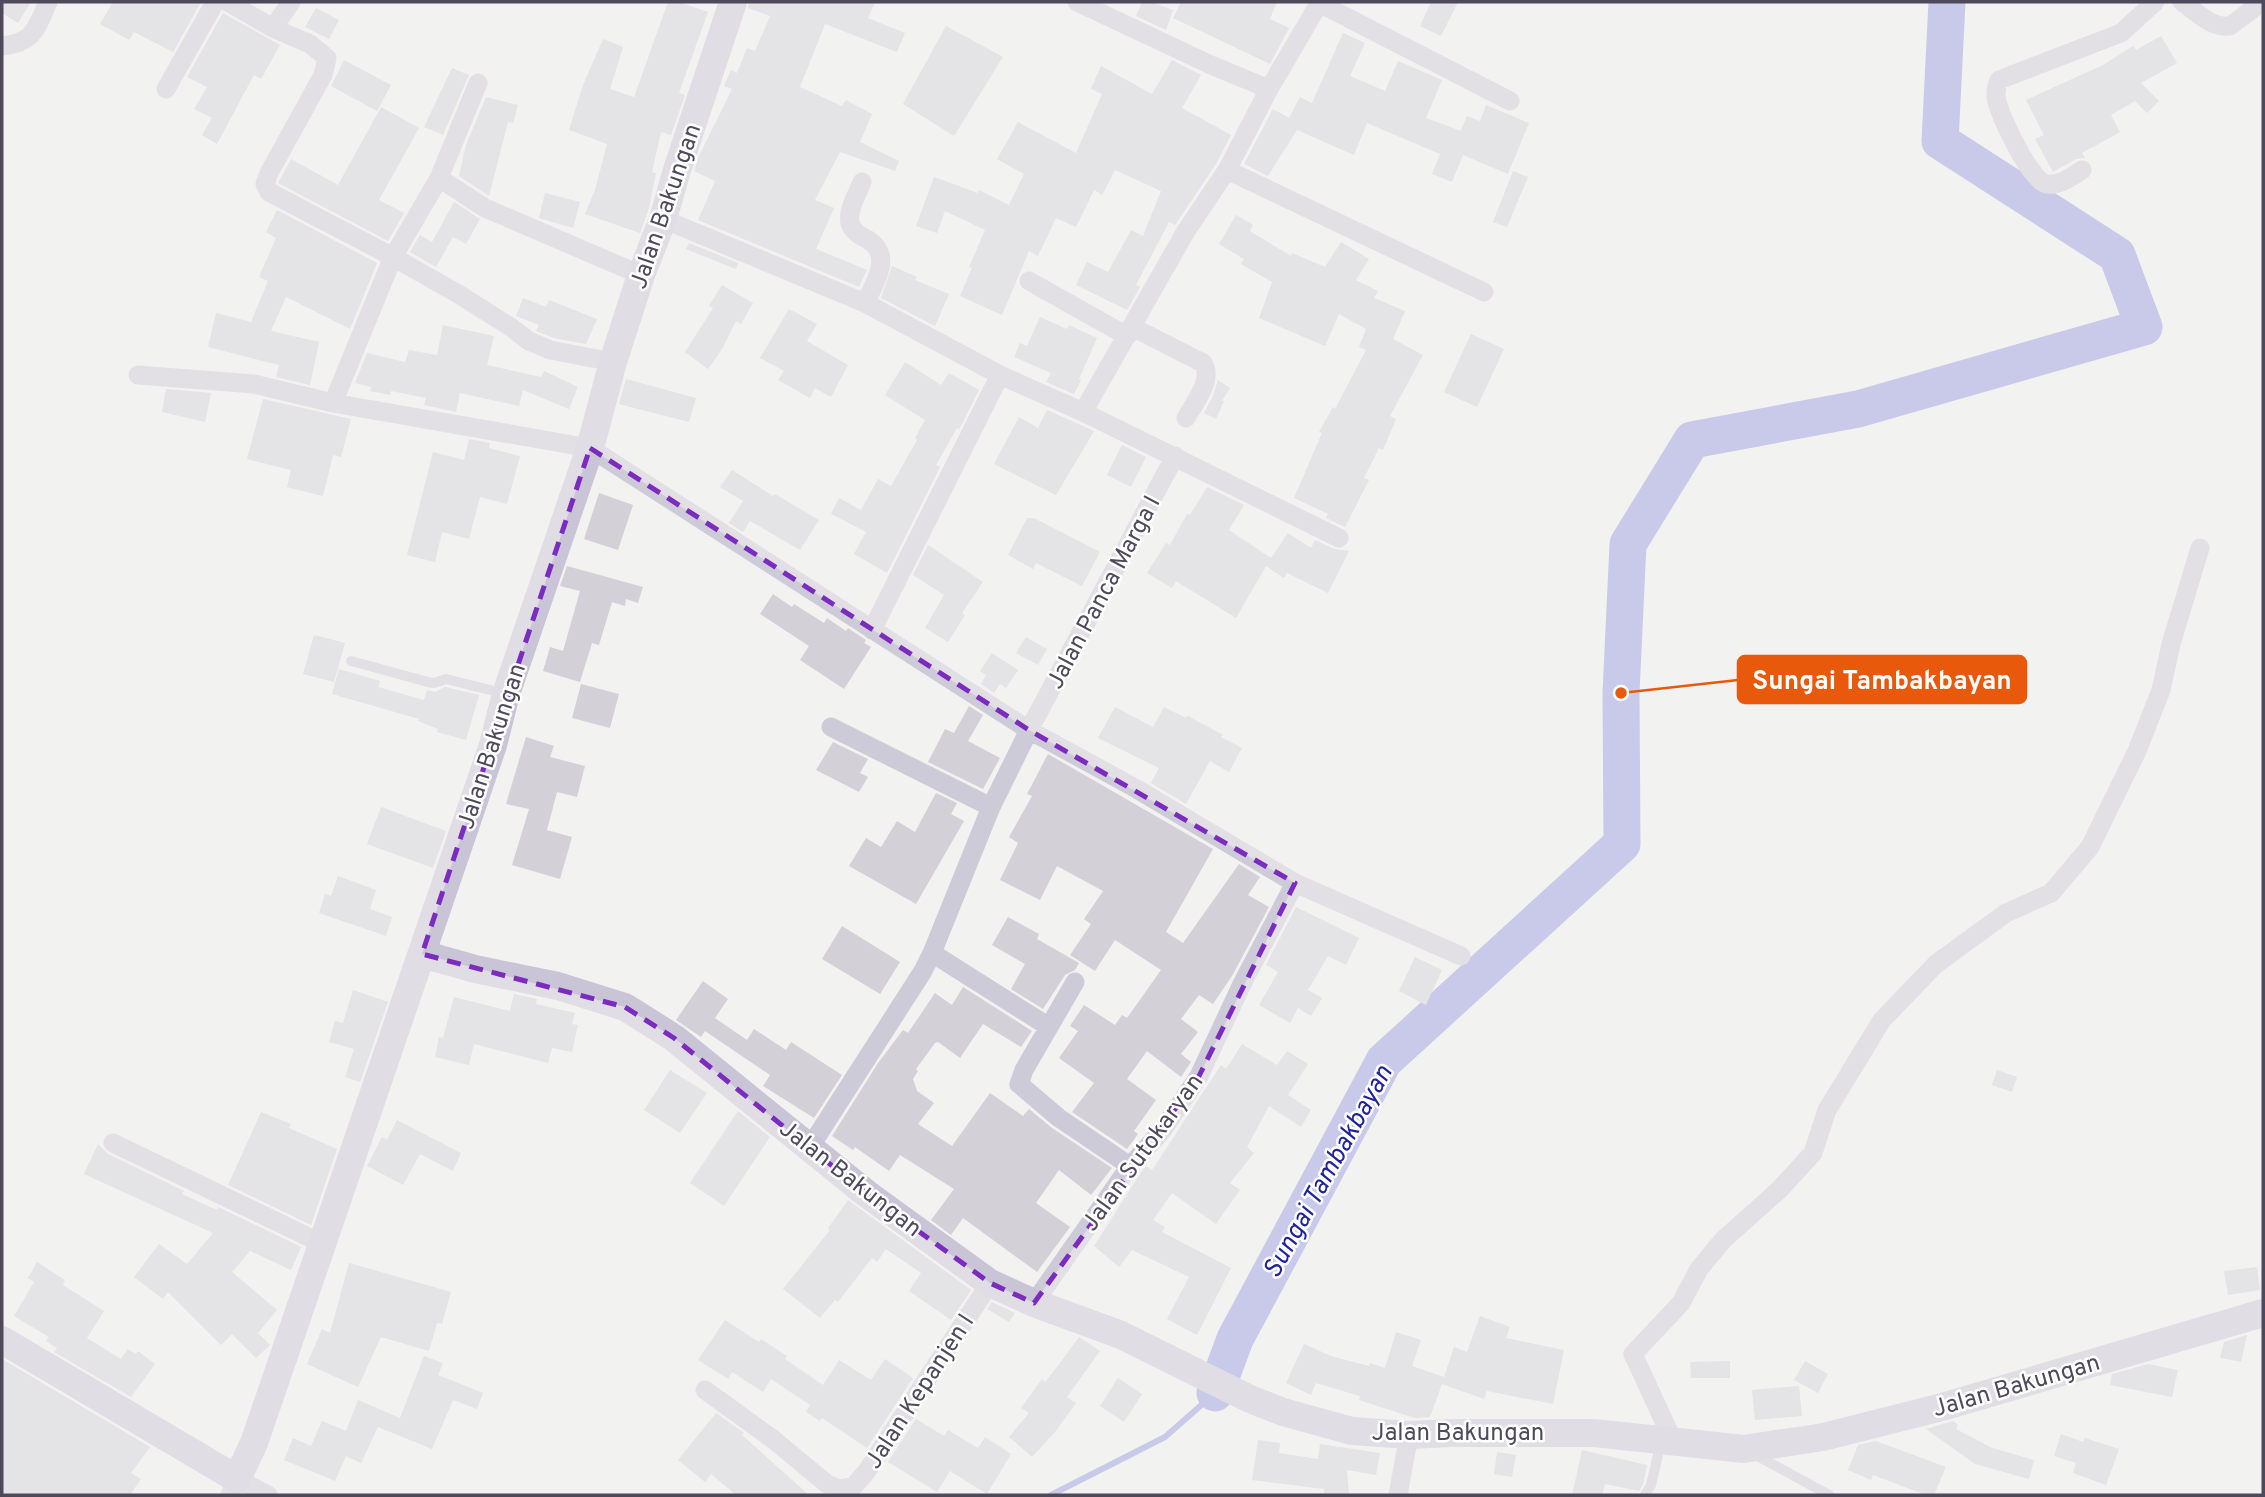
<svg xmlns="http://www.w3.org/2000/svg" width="2265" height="1497" font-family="Overpass,sans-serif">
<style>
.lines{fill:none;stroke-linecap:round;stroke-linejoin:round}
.stream{stroke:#9799e2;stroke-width:6}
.river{stroke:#9799e2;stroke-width:37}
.building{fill:#d3d0d7}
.lane{stroke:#cecbd8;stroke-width:10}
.street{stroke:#cecbd8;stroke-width:19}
.secondary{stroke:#cac5d6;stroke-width:28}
.marked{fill:none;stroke:#7b2cbf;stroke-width:5;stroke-dasharray:14 9;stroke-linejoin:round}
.labels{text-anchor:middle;stroke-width:5;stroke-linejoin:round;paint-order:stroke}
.street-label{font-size:24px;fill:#4e4a5b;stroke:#fff}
.water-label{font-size:26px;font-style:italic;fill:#1e229b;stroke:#fff}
.leader{fill:none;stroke:#e8590c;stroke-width:2.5}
.callout-dot{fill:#e8590c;stroke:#fff;stroke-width:2.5}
.callout{fill:#e8590c;stroke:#e8590c;stroke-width:2.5}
.callout-label{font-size:26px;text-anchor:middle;font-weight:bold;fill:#fff}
</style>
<rect width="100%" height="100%" fill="#f2f2f0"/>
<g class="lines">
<path class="stream" d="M 1051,1495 L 1165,1437 L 1215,1393"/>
<path class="river" d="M 1215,1393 L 1235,1339 L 1384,1061 L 1622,844 L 1621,693 L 1628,544 L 1692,440 L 1858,409 L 2144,327 L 2117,255 L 1940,141 L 1947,2"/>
</g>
<path class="building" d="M 2,2 L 31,2 L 18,23 L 2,13 Z
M 113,2 L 201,2 L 173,52 L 134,32 L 129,40 L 100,24 Z
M 668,2 L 678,2 L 708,12 L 679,93 L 685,95 L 671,135 L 661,132 L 652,172 L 656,173 L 649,208 L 640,233 L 585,214 L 595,190 L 607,144 L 569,130 L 583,85 L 603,39 L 623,47 L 610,89 L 634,97 Z
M 749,2 L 875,2 L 868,18 L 905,33 L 897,52 L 825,24 L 800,87 L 842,106 L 846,100 L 872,114 L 860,142 L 899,161 L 895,171 L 840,152 L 815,200 L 834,208 L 816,249 L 867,270 L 859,287 L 698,220 L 715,181 L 694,171 L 699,156 L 732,89 L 724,86 L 731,70 L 737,73 L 747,48 L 755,51 L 770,16 L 748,8 Z
M 1142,2 L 1151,2 L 1173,10 L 1166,30 L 1136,16 Z
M 1181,2 L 1277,2 L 1270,19 L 1289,28 L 1270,64 L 1173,18 Z
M 1431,2 L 1458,2 L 1441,36 L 1420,26 Z
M 316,8 L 339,20 L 329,39 L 305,27 Z
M 223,13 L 280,45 L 261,79 L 254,75 L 217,144 L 202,135 L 212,118 L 194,109 L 207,87 L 187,77 Z
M 946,26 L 1003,57 L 954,136 L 903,104 Z
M 1343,33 L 1365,43 L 1350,76 L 1385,91 L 1398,61 L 1442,80 L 1426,118 L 1461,131 L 1467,116 L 1480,121 L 1486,105 L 1529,123 L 1508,174 L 1463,155 L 1452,182 L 1432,174 L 1440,154 L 1367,123 L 1354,155 L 1297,130 L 1268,176 L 1244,164 L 1273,109 L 1289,118 L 1300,97 L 1312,103 Z
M 2161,36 L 2177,63 L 2141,83 L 2159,101 L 2147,113 L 2135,101 L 2111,115 L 2120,132 L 2082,153 L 2085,158 L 2076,159 L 2053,172 L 2035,139 L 2044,135 L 2026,100 L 2103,65 L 2133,46 L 2136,50 Z
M 344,60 L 391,85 L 377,111 L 331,86 Z
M 1172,60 L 1201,75 L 1182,108 L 1231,135 L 1216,164 L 1175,225 L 1169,222 L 1136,285 L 1140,287 L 1127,310 L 1076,285 L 1087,262 L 1108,272 L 1131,230 L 1143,236 L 1161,191 L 1115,170 L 1102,195 L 1094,190 L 1076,227 L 1056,218 L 1038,256 L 1029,251 L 1002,315 L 960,296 L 972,268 L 969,267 L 985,230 L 945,211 L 937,233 L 916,226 L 934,177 L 978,193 L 979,190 L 1009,205 L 1024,174 L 997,159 L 1018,122 L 1076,153 L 1102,94 L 1091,89 L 1101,66 L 1152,94 Z
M 452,68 L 469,75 L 443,135 L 424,127 Z
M 486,97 L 518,105 L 513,123 L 508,122 L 489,196 L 459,176 L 466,145 Z
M 381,107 L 419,128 L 379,200 L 404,213 L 388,241 L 278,183 L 291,159 L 338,185 Z
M 1513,171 L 1528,177 L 1507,227 L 1493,222 Z
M 545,193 L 580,202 L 573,228 L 539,218 Z
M 454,202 L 480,219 L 466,244 L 453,237 L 436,267 L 410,252 L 420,235 L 432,242 Z
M 277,210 L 377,263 L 350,329 L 286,297 L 271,331 L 319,342 L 310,385 L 276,377 L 279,365 L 208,347 L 216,313 L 251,322 L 268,281 L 259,277 L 276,238 L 266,232 Z
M 1236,215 L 1253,225 L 1250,231 L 1291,256 L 1292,253 L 1325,267 L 1341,242 L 1369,259 L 1356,280 L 1378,291 L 1374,298 L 1405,311 L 1393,339 L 1423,355 L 1390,416 L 1396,419 L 1383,450 L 1379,448 L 1364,478 L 1369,480 L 1345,527 L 1326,518 L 1328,514 L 1294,498 L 1322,433 L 1319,432 L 1333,407 L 1335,409 L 1366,350 L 1359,347 L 1366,329 L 1339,314 L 1325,346 L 1259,318 L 1272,282 L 1241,264 L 1244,259 L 1219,244 Z
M 689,243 L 738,263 L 736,269 L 686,249 Z
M 892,266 L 917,277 L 915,280 L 949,294 L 935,326 L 881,298 Z
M 722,285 L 753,303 L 741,324 L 736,321 L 722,349 L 708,369 L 685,352 L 713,308 L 709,306 Z
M 523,298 L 546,307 L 549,300 L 597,319 L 586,344 L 554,338 L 536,331 L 539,325 L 516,316 Z
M 789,309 L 817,324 L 807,341 L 848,365 L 831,397 L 815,388 L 810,398 L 778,380 L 784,371 L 760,358 Z
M 1040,317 L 1067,329 L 1069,325 L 1097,338 L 1079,379 L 1081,380 L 1074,394 L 1046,382 L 1051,373 L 1014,357 L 1020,343 L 1027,346 Z
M 443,325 L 494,336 L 487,365 L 541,377 L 544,371 L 578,387 L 569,409 L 523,390 L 519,406 L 460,393 L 456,412 L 424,405 L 426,398 L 391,391 L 390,395 L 370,391 L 371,387 L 355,383 L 367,353 L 405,362 L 409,350 L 437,355 Z
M 1471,334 L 1504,349 L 1477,407 L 1444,392 Z
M 905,362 L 941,385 L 949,373 L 979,390 L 963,422 L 959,429 L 957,428 L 936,465 L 940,467 L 887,573 L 854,554 L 866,532 L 831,514 L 839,498 L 861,510 L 878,479 L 891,486 L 917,440 L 915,438 L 925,420 L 885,395 Z
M 626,379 L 696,398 L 689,422 L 619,404 Z
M 1218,380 L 1230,388 L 1222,401 L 1224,401 L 1216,419 L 1204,413 L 1213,396 Z
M 166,389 L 211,393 L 205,422 L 162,412 Z
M 263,399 L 351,419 L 341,457 L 333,455 L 323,496 L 287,487 L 291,470 L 247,459 Z
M 1047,410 L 1094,431 L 1056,495 L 994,464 L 1019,417 L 1038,428 Z
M 469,439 L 490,443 L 489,448 L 520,456 L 507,504 L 480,497 L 469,539 L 442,532 L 435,562 L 407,555 L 433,452 L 464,460 Z
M 1122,445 L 1146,457 L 1131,487 L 1107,475 Z
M 732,470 L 773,496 L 775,494 L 819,520 L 800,550 L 750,521 L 743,532 L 729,523 L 743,501 L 720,487 Z
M 1207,487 L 1244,505 L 1229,530 L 1271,558 L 1288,533 L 1311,548 L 1315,540 L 1334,549 L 1349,551 L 1328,593 L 1287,573 L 1284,578 L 1266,566 L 1236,618 L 1176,581 L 1172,588 L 1147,573 L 1166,543 L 1170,545 L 1187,514 L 1190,515 Z
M 599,493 L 633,505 L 618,550 L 584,539 Z
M 1027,518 L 1034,518 L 1100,552 L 1082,586 L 1036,563 L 1033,569 L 1008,555 Z
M 928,545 L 983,582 L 962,613 L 965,615 L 948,642 L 925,628 L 944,595 L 913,575 Z
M 567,566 L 643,587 L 638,603 L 626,599 L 625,606 L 612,602 L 599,645 L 592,643 L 580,682 L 543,671 L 550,647 L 563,651 L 580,591 L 560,586 Z
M 773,594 L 792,607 L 794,604 L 824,623 L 827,618 L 846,631 L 848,628 L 866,640 L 864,643 L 871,647 L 844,689 L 800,660 L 809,646 L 760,614 Z
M 314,635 L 345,643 L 334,682 L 303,674 Z
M 1026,637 L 1047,649 L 1038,665 L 1016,653 Z
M 992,653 L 1018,670 L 1006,688 L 1000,684 L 994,693 L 981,684 L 986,675 L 980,671 Z
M 339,669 L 380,681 L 378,687 L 424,700 L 427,690 L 435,692 L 445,687 L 479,695 L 466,740 L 437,732 L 438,729 L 418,721 L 419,719 L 332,694 Z
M 581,684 L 619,694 L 610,728 L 572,718 Z
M 969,706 L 983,715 L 968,741 L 1000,758 L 983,789 L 928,762 L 945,729 L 954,733 Z
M 1115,707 L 1153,727 L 1164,707 L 1186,718 L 1188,716 L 1223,735 L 1221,737 L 1242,748 L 1229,772 L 1210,761 L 1186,804 L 1151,783 L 1159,768 L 1098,738 Z
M 526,737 L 554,746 L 550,757 L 585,766 L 577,797 L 557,792 L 547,830 L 572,837 L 560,879 L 512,865 L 529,809 L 506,804 Z
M 833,742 L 868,759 L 860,773 L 868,777 L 859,792 L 816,770 Z
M 1048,754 L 1213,849 L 1166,932 L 1183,943 L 1239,864 L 1260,877 L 1248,895 L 1269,907 L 1232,976 L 1213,1004 L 1199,995 L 1181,1019 L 1198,1032 L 1181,1054 L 1191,1062 L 1181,1077 L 1147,1051 L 1127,1079 L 1156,1100 L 1134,1131 L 1138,1134 L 1127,1149 L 1072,1112 L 1094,1083 L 1059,1058 L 1078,1031 L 1070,1026 L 1084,1005 L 1115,1025 L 1122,1015 L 1127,1018 L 1161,970 L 1115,940 L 1095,971 L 1070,955 L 1091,924 L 1084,919 L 1103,891 L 1057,866 L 1040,900 L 1000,880 L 1018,843 L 1009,837 L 1032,796 L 1027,794 Z
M 936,793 L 957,803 L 951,814 L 964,821 L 916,904 L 849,866 L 866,838 L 881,847 L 897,821 L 915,832 Z
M 381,807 L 446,831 L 433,868 L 367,844 Z
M 338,876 L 376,890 L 370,909 L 392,917 L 386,936 L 319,913 L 325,894 L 331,896 Z
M 1296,907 L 1359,938 L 1346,965 L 1328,956 L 1308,990 L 1322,998 L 1311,1016 L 1298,1008 L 1290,1023 L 1259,1005 L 1278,972 L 1266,965 Z
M 1008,917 L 1039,934 L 1037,939 L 1079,963 L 1075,970 L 1065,975 L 1043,1009 L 1011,989 L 1025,964 L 992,945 Z
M 842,926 L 900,962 L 880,994 L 822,959 Z
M 1415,957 L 1442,970 L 1426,1005 L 1399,991 Z
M 703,981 L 728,999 L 715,1018 L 747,1040 L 754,1029 L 786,1050 L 791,1042 L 842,1075 L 814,1118 L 763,1086 L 770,1075 L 705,1031 L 701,1037 L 676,1020 Z
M 963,987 L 1032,1031 L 1021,1047 L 983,1024 L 960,1058 L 938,1042 L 935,1043 L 916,1069 L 918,1071 L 913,1079 L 917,1091 L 934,1103 L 918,1124 L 952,1146 L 990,1093 L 1023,1116 L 1029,1109 L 1052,1128 L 1112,1168 L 1091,1195 L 1059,1170 L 1036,1203 L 1070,1227 L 1037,1272 L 963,1218 L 951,1235 L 931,1220 L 954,1189 L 900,1155 L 889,1171 L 855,1147 L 853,1150 L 832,1136 L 878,1063 L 903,1030 L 908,1033 L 935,993 L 952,1005 Z
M 353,990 L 388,1002 L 360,1082 L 345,1077 L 354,1049 L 329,1042 L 335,1021 L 343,1023 Z
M 514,994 L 537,999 L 536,1004 L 575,1013 L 572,1024 L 578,1025 L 572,1052 L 552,1048 L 548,1063 L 474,1044 L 469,1065 L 435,1057 L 439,1037 L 443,1038 L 454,997 L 510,1011 Z
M 1242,1044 L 1277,1065 L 1287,1051 L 1308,1064 L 1288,1095 L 1311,1110 L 1301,1127 L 1269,1106 L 1247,1147 L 1254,1153 L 1230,1183 L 1240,1190 L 1216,1224 L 1172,1193 L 1153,1220 L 1165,1227 L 1162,1232 L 1231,1268 L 1197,1335 L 1167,1319 L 1189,1277 L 1132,1250 L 1119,1267 L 1094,1246 L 1141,1172 L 1146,1166 L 1152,1170 L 1221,1065 L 1226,1069 Z
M 670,1070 L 707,1093 L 680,1133 L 644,1110 Z
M 1997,1070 L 2017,1077 L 2012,1092 L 1992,1085 Z
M 738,1111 L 770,1137 L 724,1206 L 690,1183 Z
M 261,1112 L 291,1124 L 289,1128 L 337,1149 L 311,1225 L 228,1185 Z
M 397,1120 L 461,1153 L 453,1171 L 420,1154 L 403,1185 L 367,1166 L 382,1137 L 387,1140 Z
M 98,1144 L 108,1154 L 184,1191 L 182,1194 L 217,1210 L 218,1207 L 301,1247 L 291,1270 L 250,1251 L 232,1272 L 277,1310 L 258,1333 L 270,1345 L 256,1358 L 232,1334 L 221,1345 L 168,1292 L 163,1299 L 134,1277 L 159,1244 L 187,1264 L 213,1233 L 84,1174 Z
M 848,1200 L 971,1290 L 951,1320 L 909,1291 L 921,1273 L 886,1249 L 877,1262 L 872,1258 L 838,1302 L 835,1300 L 820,1318 L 783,1289 L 830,1230 L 828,1228 Z
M 37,1262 L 65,1280 L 63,1285 L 104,1311 L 87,1338 L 121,1359 L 128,1349 L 136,1354 L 138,1351 L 155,1364 L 131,1397 L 54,1352 L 57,1348 L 46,1341 L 49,1337 L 14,1316 L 34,1282 L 28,1278 Z
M 349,1263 L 451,1292 L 442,1324 L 437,1323 L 429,1351 L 381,1337 L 358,1387 L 307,1364 L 322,1329 L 330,1333 Z
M 2257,1267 L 2260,1290 L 2228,1295 L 2224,1271 Z
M 992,1302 L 1015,1313 L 1009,1322 L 987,1309 Z
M 1480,1316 L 1510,1327 L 1506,1338 L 1564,1350 L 1553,1404 L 1487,1391 L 1484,1399 L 1442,1384 L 1430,1417 L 1415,1418 L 1359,1400 L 1360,1396 L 1316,1383 L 1311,1395 L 1286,1383 L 1304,1344 L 1331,1356 L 1369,1366 L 1370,1363 L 1385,1368 L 1396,1332 L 1421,1340 L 1412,1366 L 1444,1377 L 1454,1347 L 1467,1352 Z
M 725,1320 L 759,1342 L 761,1339 L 787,1356 L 785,1359 L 823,1385 L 839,1360 L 871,1380 L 885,1359 L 913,1378 L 867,1448 L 822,1418 L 820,1421 L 806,1412 L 810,1405 L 771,1379 L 763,1392 L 732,1372 L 728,1379 L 698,1360 Z
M 2247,1335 L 2241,1362 L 2220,1358 L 2224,1342 Z
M 1079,1337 L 1100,1351 L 1067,1397 L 1076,1403 L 1055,1432 L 1032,1457 L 1009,1437 L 1029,1413 L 1021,1408 L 1042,1379 L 1045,1382 L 1057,1367 Z
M 424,1356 L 443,1363 L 438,1375 L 483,1393 L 477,1409 L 453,1400 L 432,1449 L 378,1427 L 361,1463 L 346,1456 L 335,1481 L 284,1460 L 293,1438 L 311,1446 L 322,1421 L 346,1431 L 358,1400 L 400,1418 Z
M 2,1359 L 150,1447 L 131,1473 L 141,1479 L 130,1495 L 2,1495 Z
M 1730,1361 L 1730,1378 L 1691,1378 L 1690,1362 Z
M 1805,1361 L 1828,1374 L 1818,1393 L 1794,1380 Z
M 2148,1364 L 2178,1370 L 2172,1397 L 2110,1385 L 2112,1374 Z
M 1118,1378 L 1142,1394 L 1124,1422 L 1100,1406 Z
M 1799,1386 L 1802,1416 L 1755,1420 L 1752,1390 Z
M 716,1413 L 744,1433 L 742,1435 L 809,1495 L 736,1495 L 711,1474 L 705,1482 L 678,1460 Z
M 916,1419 L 944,1436 L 948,1430 L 978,1448 L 985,1437 L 1011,1454 L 987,1494 L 950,1471 L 937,1492 L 888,1462 Z
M 1953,1421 L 1958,1425 L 1956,1429 L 1992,1448 L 2034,1460 L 2029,1479 L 1975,1464 L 1926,1429 Z
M 2061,1434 L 2083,1442 L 2085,1438 L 2119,1449 L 2106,1485 L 2073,1473 L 2076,1463 L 2054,1456 Z
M 1258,1440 L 1280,1443 L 1279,1453 L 1318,1459 L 1320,1444 L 1380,1453 L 1376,1475 L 1347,1470 L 1349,1495 L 1324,1495 L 1324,1489 L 1252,1480 Z
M 1876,1441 L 1946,1467 L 1934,1495 L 1926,1495 L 1873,1475 L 1871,1480 L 1848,1470 L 1858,1445 Z
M 1582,1450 L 1647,1465 L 1643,1484 L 1639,1491 L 1605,1484 L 1602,1495 L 1572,1495 Z
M 1497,1452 L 1516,1455 L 1512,1477 L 1494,1474 Z"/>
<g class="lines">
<path class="lane" d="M 351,661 L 428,682 L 434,683 L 446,679 L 502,693
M 1754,1454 L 1829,1495
M 1645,1495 L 1651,1485 L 1661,1442"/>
<path class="street" d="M 228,2 L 273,28 L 310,44 L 327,58 L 323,75 L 269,173 L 265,184 L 269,192 L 393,257 L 333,403
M 1077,2 L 1211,65 L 1269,89
M 2182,2 C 2196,11 2212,29 2230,26 L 2262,2
M 1319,3 L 1510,101
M 273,28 L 291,2
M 2,46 C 34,43 36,29 48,2
M 478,83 L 439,178 L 393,257 L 460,295 L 512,328 L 529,341 L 550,350 L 613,362
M 166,89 L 215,2
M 1227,170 L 1484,292
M 2082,170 C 2072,176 2060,186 2047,184 C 2030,181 2002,119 1997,102 C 1995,94 1996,87 1999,80 L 2121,33 L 2155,2
M 439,178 L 485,208 L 641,275
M 862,182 C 858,193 847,210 850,223 C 852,231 859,235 865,238 C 894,253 876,281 865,303
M 663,219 L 865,303 L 1000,375 L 1083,412 L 1339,538
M 1029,281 L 1127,336
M 1132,327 L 1203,363 C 1214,380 1194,403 1186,418
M 138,375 L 254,384 L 333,403 L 590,448 L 1029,730 L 1135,788 L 1295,883 L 1461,956
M 1083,412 L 1186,231 L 1227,170 L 1269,89 L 1320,2
M 872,630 L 1000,375
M 831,727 L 991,807
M 932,953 L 1049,1027
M 1075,982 L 1024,1070 L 1019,1084 L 1059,1118 L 1130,1166
M 113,1143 L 323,1244
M 810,1147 L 923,971 L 932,953 L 991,807 L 1029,730 L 1175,456
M 1034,1303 L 1130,1166 L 1162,1131 L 1199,1076 L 1242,984 L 1295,883
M 705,1390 L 774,1440 L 827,1484 L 839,1489 L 853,1487 L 867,1471 L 990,1283
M 1674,1443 L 1633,1354 L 1681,1303 L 1699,1269 L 1723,1240 L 1779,1190 L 1813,1153 L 1827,1110 L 1882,1020 L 1936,964 L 2006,913 L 2051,893 L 2090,847 L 2137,751 L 2161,690 L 2171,644 L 2200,548
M 230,1495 L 237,1479 L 268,1495
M 1398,1495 L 1409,1435"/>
<path class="secondary" d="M 422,954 L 475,969 L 558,986 L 625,1007 L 674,1038 L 867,1194 L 990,1283 L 1034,1303 L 1121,1335 L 1250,1399 L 1283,1412 L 1352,1431 L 1409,1435 L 1453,1433 L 1594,1433 L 1744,1449 L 1823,1437 L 1942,1407 L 2263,1313
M 2,1340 L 237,1479 L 254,1443 L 493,745 L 506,694 L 590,448 L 613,362 L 641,275 L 663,219 L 677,170 L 733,2"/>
</g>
<path d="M0 0H2265V1497H0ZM 590,448 L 1029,730 L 1295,883 L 1199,1076 L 1034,1303 L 990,1283 L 867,1194 L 674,1038 L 625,1007 L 422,954 Z" fill="#f2f2f0" fill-opacity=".55" fill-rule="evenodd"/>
<path class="marked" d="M 590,448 L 1029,730 L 1295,883 L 1199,1076 L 1034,1303 L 990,1283 L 867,1194 L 674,1038 L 625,1007 L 422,954 Z"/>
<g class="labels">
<g class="street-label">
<text transform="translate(665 206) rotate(-71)" y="8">Jalan Bakungan</text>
<text transform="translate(1103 592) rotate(-62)" y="8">Jalan Panca Marga I</text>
<text transform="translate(491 746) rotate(-72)" y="8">Jalan Bakungan</text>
<text transform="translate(1142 1152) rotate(-54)" y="8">Jalan Sutokaryan</text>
<text transform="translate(851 1178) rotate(38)" y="8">Jalan Bakungan</text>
<text transform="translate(2016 1385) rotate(-16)" y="8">Jalan Bakungan</text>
<text transform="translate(919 1391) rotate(-57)" y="8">Jalan Kepanjen I</text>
<text x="1458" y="1440">Jalan Bakungan</text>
</g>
<g class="water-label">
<text transform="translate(1327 1171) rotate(-61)" y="9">Sungai Tambakbayan</text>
</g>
</g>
<path class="leader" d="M1621 693L1738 680"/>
<circle class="callout-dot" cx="1621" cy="693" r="7"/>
<rect class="callout" x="1738" y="656" width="288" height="47" rx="7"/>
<g class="callout-label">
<text x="1882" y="689">Sungai Tambakbayan</text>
</g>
<rect width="2265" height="1497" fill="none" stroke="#4e4a5b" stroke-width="7"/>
</svg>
